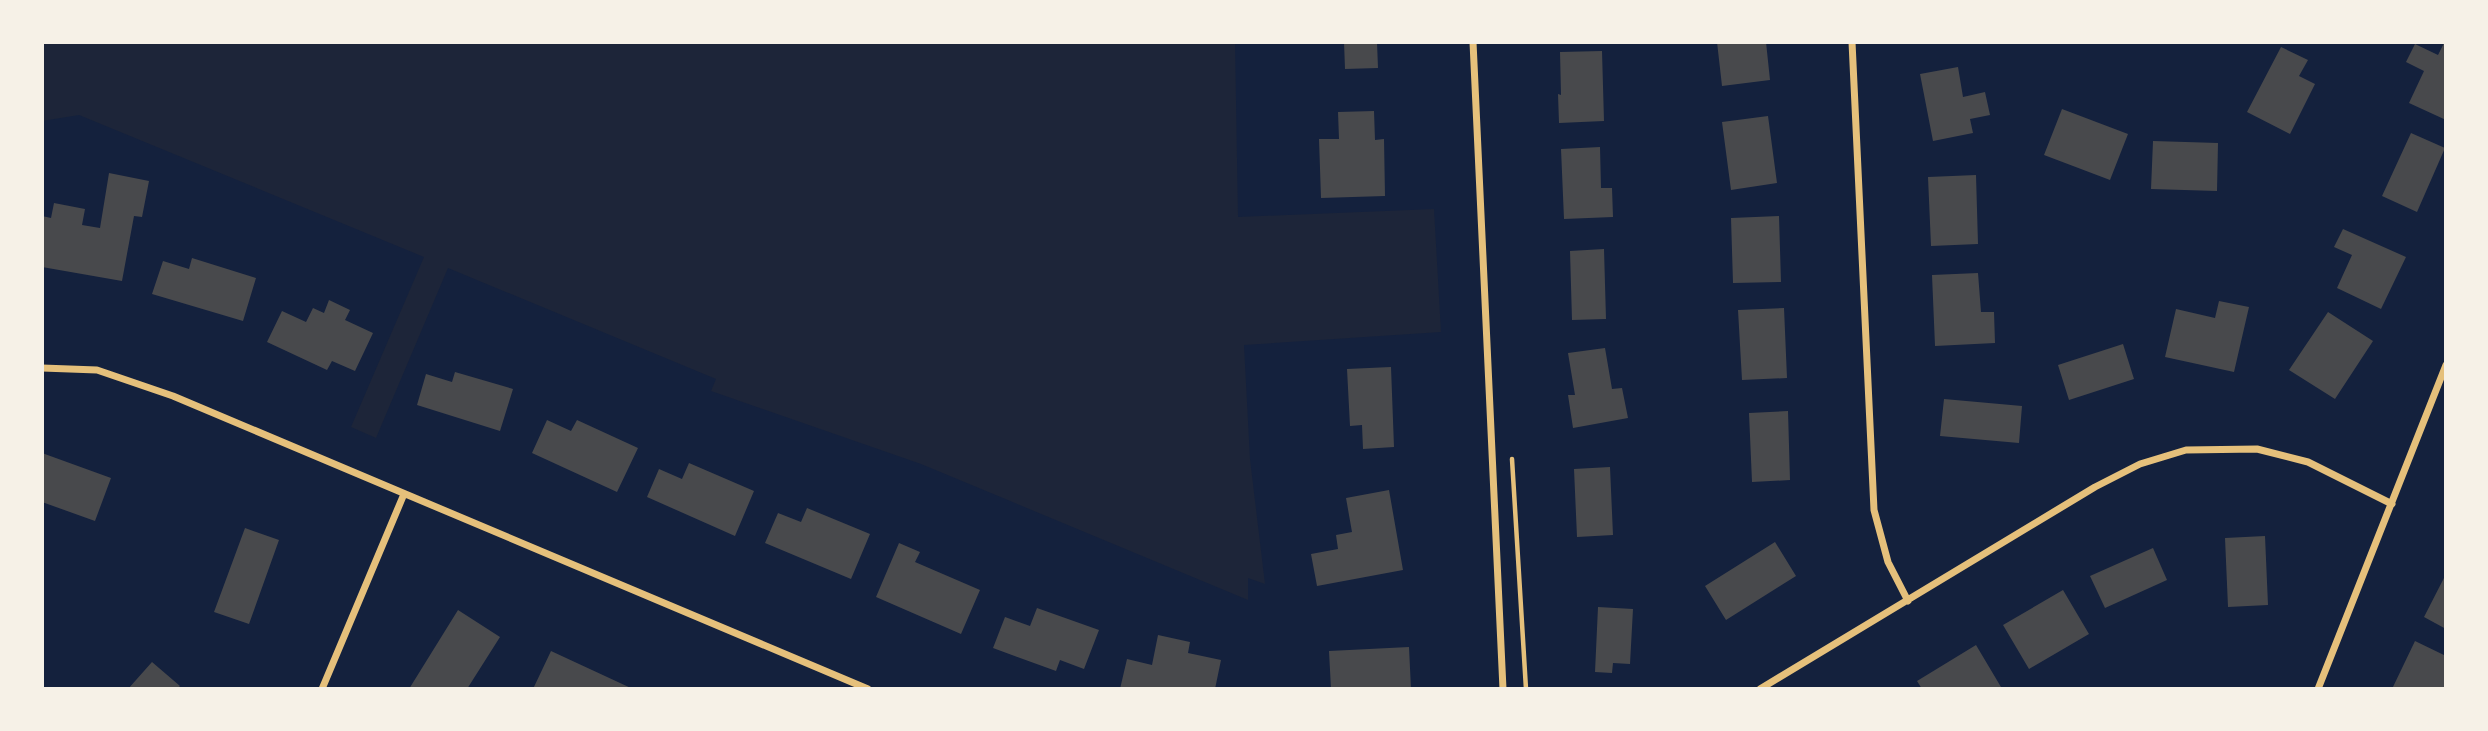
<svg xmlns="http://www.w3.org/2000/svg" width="2488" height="731" font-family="'Roboto Serif',serif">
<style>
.green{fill:#1d2539}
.building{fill:#48494c}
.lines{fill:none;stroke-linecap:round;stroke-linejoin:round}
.path{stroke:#e5c07b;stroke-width:4.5}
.minor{stroke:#e5c07b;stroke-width:7}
</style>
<rect width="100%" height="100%" fill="#14213d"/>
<path class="green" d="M 42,42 L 1235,42 L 1238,217 L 1434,209 L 1441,332 L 1244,345 L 1250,459 L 1265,584 L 1248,578 L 1248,600 L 921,464 L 711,391 L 716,379 L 448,268 L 376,438 L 351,427 L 424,257 L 79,115 L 42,121 Z"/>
<path class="building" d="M 1344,42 L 1377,42 L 1378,68 L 1345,69 Z
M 1717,42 L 1766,42 L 1770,80 L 1722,86 Z
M 2444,43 L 2446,44 L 2446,120 L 2409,103 L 2424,71 L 2406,62 L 2415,44 L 2438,55 Z
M 2281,47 L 2308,60 L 2299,76 L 2315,84 L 2290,134 L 2247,112 Z
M 1602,51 L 1604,121 L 1559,123 L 1558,94 L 1561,95 L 1560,52 Z
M 1958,67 L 1963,97 L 1985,92 L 1990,115 L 1970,119 L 1973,133 L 1933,141 L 1920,74 Z
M 2062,109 L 2128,134 L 2110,180 L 2044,155 Z
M 1374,111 L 1375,140 L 1384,139 L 1385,196 L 1321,198 L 1319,139 L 1339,139 L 1338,112 Z
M 1768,116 L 1777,183 L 1731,190 L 1722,122 Z
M 2411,133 L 2445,148 L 2417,212 L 2382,196 Z
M 2153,141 L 2218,143 L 2217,191 L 2151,189 Z
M 1600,147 L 1601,188 L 1612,188 L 1613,217 L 1564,219 L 1561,149 Z
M 109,173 L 149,181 L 142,217 L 134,216 L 122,281 L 42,267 L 42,216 L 51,218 L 54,203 L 85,209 L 82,225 L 100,228 Z
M 1976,175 L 1978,244 L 1931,246 L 1928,177 Z
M 1779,216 L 1781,282 L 1733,283 L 1731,218 Z
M 2343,229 L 2406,257 L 2381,309 L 2337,288 L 2352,255 L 2334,247 Z
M 1604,249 L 1606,319 L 1572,320 L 1570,251 Z
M 192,258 L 256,278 L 243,321 L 152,294 L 163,261 L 189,269 Z
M 1978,273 L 1981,312 L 1994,312 L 1995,343 L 1935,346 L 1932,275 Z
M 329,300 L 350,310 L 345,320 L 373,333 L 355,371 L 332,361 L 327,370 L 267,342 L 282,311 L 306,322 L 313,308 L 324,313 Z
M 2219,301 L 2249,307 L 2234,372 L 2165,357 L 2176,309 L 2215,318 Z
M 1784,308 L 1787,378 L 1742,380 L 1738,310 Z
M 2328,312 L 2373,341 L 2335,399 L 2289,370 Z
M 2123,344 L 2134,379 L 2069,400 L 2058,365 Z
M 1605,348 L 1612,389 L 1622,388 L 1628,418 L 1573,428 L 1568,395 L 1575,395 L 1568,353 Z
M 1391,367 L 1394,447 L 1363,449 L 1362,425 L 1350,426 L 1347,369 Z
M 455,372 L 513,389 L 500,431 L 417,405 L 426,374 L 452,382 Z
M 1944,399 L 2022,406 L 2019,443 L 1940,436 Z
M 1788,411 L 1790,480 L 1752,482 L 1749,413 Z
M 547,420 L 571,431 L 577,420 L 638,448 L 617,492 L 532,453 Z
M 42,453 L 111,478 L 95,521 L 42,502 Z
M 689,463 L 754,491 L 735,536 L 647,497 L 659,469 L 682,479 Z
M 1610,467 L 1613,535 L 1577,537 L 1574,469 Z
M 1389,490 L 1403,570 L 1317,586 L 1311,554 L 1338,549 L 1336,535 L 1352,532 L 1346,498 Z
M 807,508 L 870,534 L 851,579 L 765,543 L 778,513 L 801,522 Z
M 245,528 L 279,540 L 249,624 L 214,612 Z
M 2265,536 L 2268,605 L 2228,607 L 2225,538 Z
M 1775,542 L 1796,576 L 1726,620 L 1705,586 Z
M 899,543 L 920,552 L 915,562 L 980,590 L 961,634 L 876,597 Z
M 2153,548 L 2167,580 L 2105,608 L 2090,576 Z
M 2446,574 L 2446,629 L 2424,617 Z
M 2063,590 L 2089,634 L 2029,669 L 2003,625 Z
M 1598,607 L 1633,609 L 1630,664 L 1613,663 L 1612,673 L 1595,672 Z
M 1037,608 L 1099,630 L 1084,669 L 1060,660 L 1056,671 L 993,648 L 1005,617 L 1030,626 Z
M 458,610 L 500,637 L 467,689 L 409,689 Z
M 1158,635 L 1190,642 L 1188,653 L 1221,660 L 1215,689 L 1120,689 L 1127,659 L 1152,665 Z
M 2415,641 L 2446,656 L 2446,689 L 2392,689 Z
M 1976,645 L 2001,687 L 1997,689 L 1922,689 L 1917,681 Z
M 1409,647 L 1411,689 L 1331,689 L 1329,651 Z
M 551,651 L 633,689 L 533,689 Z
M 152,662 L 180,686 L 177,689 L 128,689 Z"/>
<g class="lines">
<path class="path" d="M 1512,459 L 1526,689"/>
<path class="minor" d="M 1473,42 L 1503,689
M 1852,42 L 1874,510 L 1888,562 L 1908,601
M 42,368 L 97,370 L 173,396 L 868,689
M 322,689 L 404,494
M 1760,689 L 2095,487 L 2140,464 L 2186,450 L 2257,449 L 2308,462 L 2392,504
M 2318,689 L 2446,365"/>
</g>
<rect width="2488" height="731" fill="none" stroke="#f6f1e7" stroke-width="88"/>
</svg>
